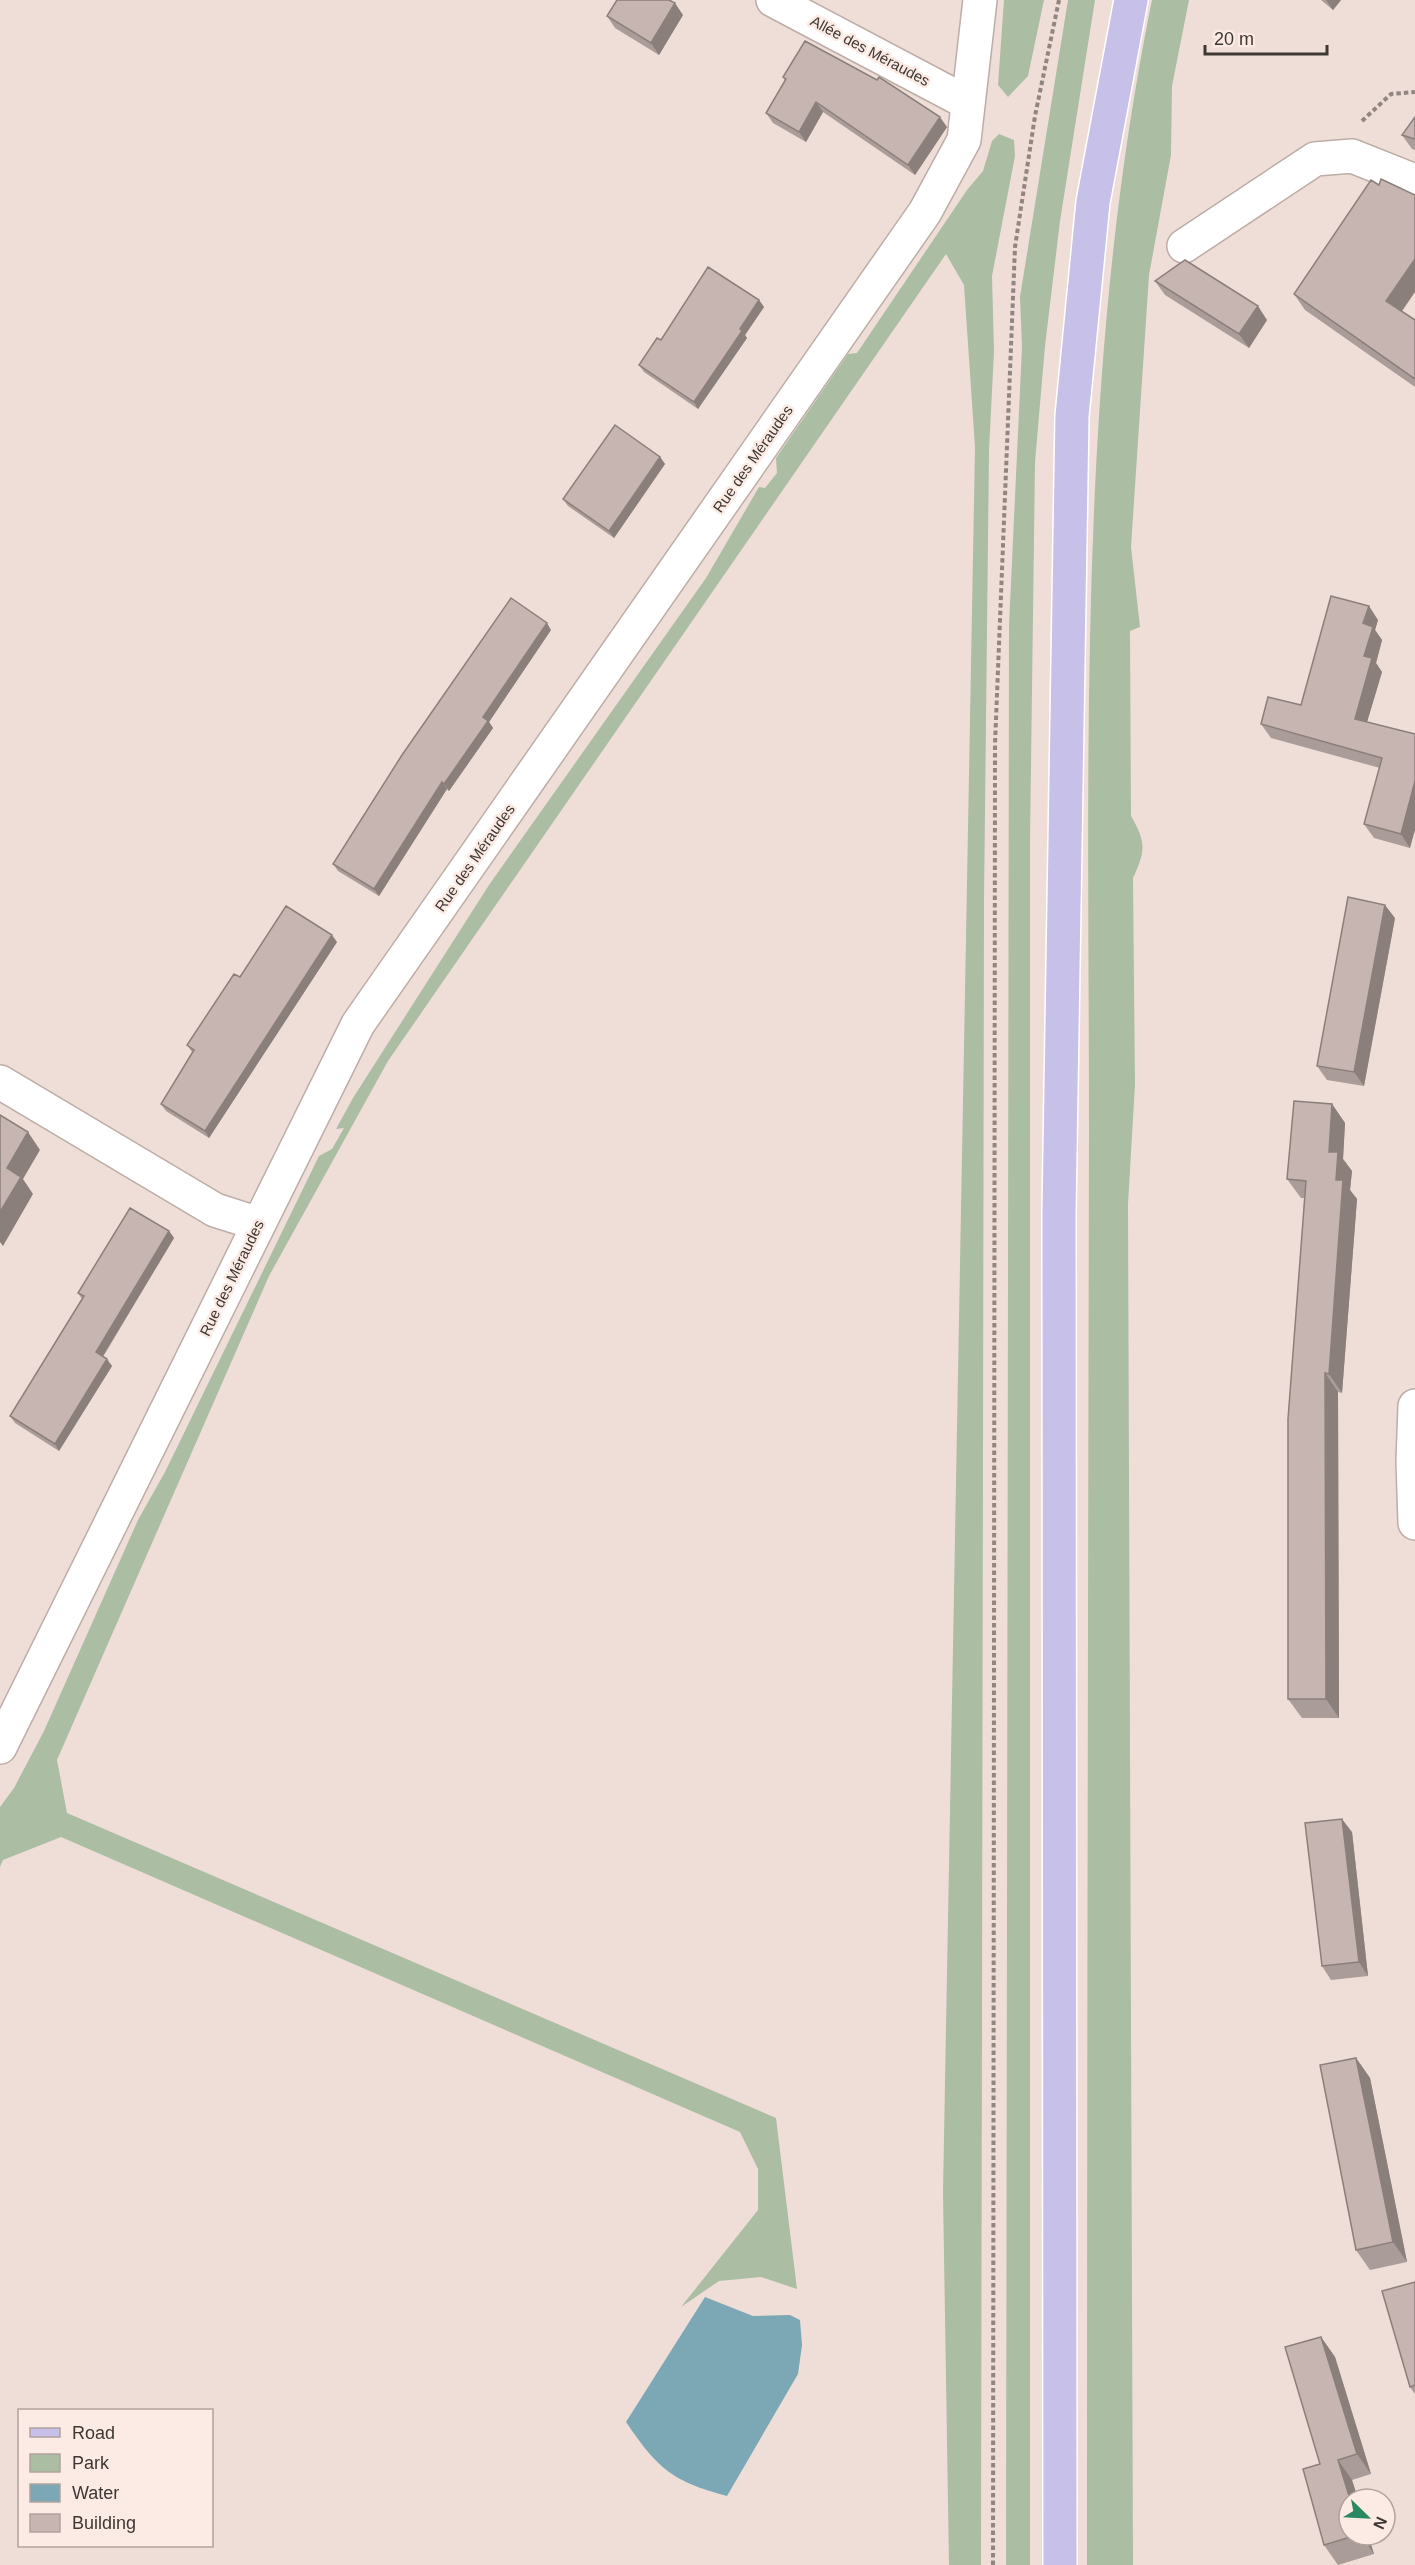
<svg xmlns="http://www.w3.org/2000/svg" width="1415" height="2565" font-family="Helvetica,sans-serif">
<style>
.green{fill:#abbda2}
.water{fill:#7ba8b4}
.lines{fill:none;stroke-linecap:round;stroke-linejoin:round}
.minor-casing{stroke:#bdada7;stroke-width:36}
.major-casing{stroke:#fff;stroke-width:36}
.path{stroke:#918581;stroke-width:4;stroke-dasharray:4.5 3;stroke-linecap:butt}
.minor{stroke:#fff;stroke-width:33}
.major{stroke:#c7c0e8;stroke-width:33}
.wall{fill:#aa9c98}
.shaded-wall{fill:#8b7f7c}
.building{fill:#c6b5b1;stroke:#8b7f7c;stroke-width:1.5}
.labels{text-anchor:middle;stroke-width:5;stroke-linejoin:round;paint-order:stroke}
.street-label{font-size:15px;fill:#3e3835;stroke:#fcebe4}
</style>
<rect width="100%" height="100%" fill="#efded7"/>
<path class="green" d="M 1004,0 L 1044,0 L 1028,76 L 1008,97 L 998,85 Z
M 1068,0 L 1095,0 L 1060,221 L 1045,346 L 1035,462 L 1030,842 L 1030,2565 L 1006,2565 L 1009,626 L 1022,347 L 1020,297 Z
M 1152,0 L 1189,0 L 1172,86 L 1171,155 L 1149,275 L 1131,547 L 1140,627 L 1130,631 L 1131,816 C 1146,842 1146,850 1133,878 L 1135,1084 L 1128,1204 L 1133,2565 L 1087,2565 C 1087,2087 1088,1610 1089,1132 C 1089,755 1076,371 1152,0 Z
M 999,134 L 1014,140 L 1015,156 L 992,276 L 994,351 L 989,451 L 984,901 L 981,2565 L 949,2565 L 943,2192 L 975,447 L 964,285 L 946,254 L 388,1061 L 269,1276 L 57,1760 L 67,1813 L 776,2118 L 797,2289 L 761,2277 L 719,2281 L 681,2307 L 758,2210 L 758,2169 L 740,2132 L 61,1837 L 3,1860 L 0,1867 L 0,1807 L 14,1788 L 44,1731 L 138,1520 L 165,1472 L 319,1156 L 332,1149 L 344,1128 L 336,1129 L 353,1098 L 489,885 L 706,578 L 759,487 L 765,488 L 777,473 L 776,458 L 848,354 L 857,353 L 967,190 L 983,171 L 992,141 Z"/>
<path class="water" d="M 705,2297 L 753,2316 L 790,2315 L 800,2320 L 802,2345 L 798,2374 L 727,2496 C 672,2481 658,2469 626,2422 Z"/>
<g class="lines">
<defs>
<path id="minor" d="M 773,0 L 966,102
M 1184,246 L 1315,159 L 1352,156 L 1415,181
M 0,1082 L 215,1210 L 259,1224
M 1415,1406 L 1413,1461 L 1415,1523
M 0,1747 L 358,1024 L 925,212 L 964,140 L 980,0"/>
<path id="major" d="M 1060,2565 L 1059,1211 L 1072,416 L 1093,202 L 1131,0"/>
</defs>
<use href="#minor" class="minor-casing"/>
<use href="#major" class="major-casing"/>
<path class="path" d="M 1362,121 L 1391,94 L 1415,92
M 993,2565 L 995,744 L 1015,247 L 1035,116 L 1059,0"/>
<use href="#minor" class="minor"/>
<use href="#major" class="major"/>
</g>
<path class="wall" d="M 1321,0 L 1341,0 L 1333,10 Z
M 683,15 L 659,55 L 615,28 L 607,16 Z
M 783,77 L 947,127 L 915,175 L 823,112 L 806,142 L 773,123 L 766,113 L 785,81 Z
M 1415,117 L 1415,150 L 1412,149 L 1402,135 Z
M 1155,281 L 1267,320 L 1249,348 L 1165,295 Z
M 1294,294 L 1402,311 L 1415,320 L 1415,387 L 1305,310 Z
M 759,300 L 764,307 L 745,335 L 747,338 L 698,409 L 644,372 L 639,365 L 661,340 Z
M 660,457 L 665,464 L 614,538 L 568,506 L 563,499 Z
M 1378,620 L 1375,630 L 1382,640 L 1376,663 L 1382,672 L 1367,722 L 1415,734 L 1410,848 L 1374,838 L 1364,824 L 1380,768 L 1271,738 L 1261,724 L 1301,705 Z
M 551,630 L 489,722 L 493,728 L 449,791 L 447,789 L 379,896 L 338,871 L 333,864 Z
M 1395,918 L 1364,1086 L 1327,1080 L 1317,1066 Z
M 337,942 L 209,1138 L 166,1111 L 161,1104 L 192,1052 L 187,1045 L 240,977 Z
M 1332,1104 L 1345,1123 L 1343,1159 L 1352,1171 L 1350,1190 L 1357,1199 L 1342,1393 L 1338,1392 L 1339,1718 L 1302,1718 L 1288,1699 L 1304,1198 L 1301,1198 L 1287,1179 Z
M 169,1231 L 174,1238 L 103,1357 L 112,1366 L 59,1451 L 15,1423 L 10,1416 L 82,1299 L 78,1293 Z
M 1352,1832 L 1368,1976 L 1331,1980 L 1322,1966 Z
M 1356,2058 L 1370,2078 L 1407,2262 L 1370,2270 L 1356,2250 Z
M 1415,2282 L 1415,2394 L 1410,2387 Z
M 1321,2337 L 1335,2357 L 1371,2474 L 1352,2480 L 1358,2499 L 1349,2499 L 1349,2535 L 1368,2535 L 1374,2554 L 1338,2565 L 1324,2545 L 1320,2464 Z"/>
<path class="shaded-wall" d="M 1326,0 L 1341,0 L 1333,10 Z
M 675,3 L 683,15 L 659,55 L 651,43 Z
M 816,102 L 823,112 L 806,142 L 799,132 Z
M 940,117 L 947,127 L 915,175 L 908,165 Z
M 1415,259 L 1415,292 L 1398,317 L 1386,301 Z
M 759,300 L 764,307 L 745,335 L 747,338 L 698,409 L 694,402 L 740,329 Z
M 1258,306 L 1267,320 L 1249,348 L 1239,334 Z
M 660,457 L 665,464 L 614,538 L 609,531 Z
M 1369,606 L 1378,620 L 1375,630 L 1382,640 L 1376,663 L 1382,672 L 1364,732 L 1355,719 L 1364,656 L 1363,623 Z
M 547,623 L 551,630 L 489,722 L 493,728 L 449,791 L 444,784 L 483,717 Z
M 1415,781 L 1415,830 L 1410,848 L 1401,834 Z
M 442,782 L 447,789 L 379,896 L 374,889 Z
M 1385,905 L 1395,918 L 1364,1086 L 1354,1072 Z
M 332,935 L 337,942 L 209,1138 L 205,1131 Z
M 1332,1104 L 1345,1123 L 1343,1159 L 1352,1171 L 1350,1190 L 1357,1199 L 1342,1393 L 1329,1374 L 1336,1180 L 1329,1152 Z
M 28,1132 L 40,1150 L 23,1179 L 33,1194 L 3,1246 L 0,1242 L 0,1212 L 7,1168 Z
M 169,1231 L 174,1238 L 101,1359 L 96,1352 Z
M 107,1359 L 112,1366 L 59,1451 L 55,1444 Z
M 1325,1373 L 1338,1392 L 1339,1718 L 1326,1699 Z
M 1342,1819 L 1352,1832 L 1368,1976 L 1359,1962 Z
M 1356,2058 L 1370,2078 L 1407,2262 L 1393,2242 Z
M 1321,2337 L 1335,2357 L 1371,2474 L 1357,2454 Z
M 1338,2460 L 1352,2480 L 1358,2499 L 1350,2499 Z
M 1361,2535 L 1368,2535 L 1374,2554 Z"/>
<path class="building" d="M 617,0 L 669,0 L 675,3 L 651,43 L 607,16 Z
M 805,41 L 877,80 L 879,77 L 940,117 L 908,165 L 816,102 L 799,132 L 766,113 L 786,79 L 783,77 Z
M 1415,117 L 1415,139 L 1402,135 Z
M 1381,179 L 1415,195 L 1415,259 L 1386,301 L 1415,320 L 1415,379 L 1294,294 L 1371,180 L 1379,185 Z
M 1185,260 L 1258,306 L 1239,334 L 1155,281 Z
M 708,267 L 759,300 L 740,329 L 742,331 L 694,402 L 639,365 L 657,338 L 661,340 Z
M 615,425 L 660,457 L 609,531 L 563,499 Z
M 1331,596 L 1369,606 L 1363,623 L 1373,627 L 1364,656 L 1372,658 L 1355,719 L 1415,734 L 1415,781 L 1401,834 L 1364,824 L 1382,758 L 1261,724 L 1268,697 L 1301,705 Z
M 511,598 L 547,623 L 483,717 L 488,721 L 444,784 L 442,782 L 374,889 L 333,864 L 402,755 Z
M 1348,897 L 1385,905 L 1354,1072 L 1317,1066 Z
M 286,906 L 332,935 L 205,1131 L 161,1104 L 194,1050 L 187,1045 L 234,974 L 240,977 Z
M 1294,1101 L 1332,1104 L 1329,1152 L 1338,1152 L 1336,1180 L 1343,1180 L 1329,1374 L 1325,1373 L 1326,1699 L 1288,1699 L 1288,1419 L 1306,1181 L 1287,1179 Z
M 0,1115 L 28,1132 L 7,1168 L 21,1177 L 0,1212 Z
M 130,1208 L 169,1231 L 96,1352 L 107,1359 L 55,1444 L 10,1416 L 84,1296 L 78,1293 Z
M 1342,1819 L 1359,1962 L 1322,1966 L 1305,1823 Z
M 1356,2058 L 1393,2242 L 1356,2250 L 1320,2065 Z
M 1415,2282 L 1415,2385 L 1410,2387 L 1382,2291 Z
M 1321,2337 L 1357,2454 L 1338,2460 L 1350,2499 L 1349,2499 L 1349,2535 L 1357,2535 L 1324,2545 L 1303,2469 L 1320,2464 L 1285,2347 Z"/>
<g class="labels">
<g class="street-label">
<text transform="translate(870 51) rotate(28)" y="5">Allée des Méraudes</text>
<text transform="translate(753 459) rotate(-55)" y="5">Rue des Méraudes</text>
<text transform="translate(475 858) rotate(-55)" y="5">Rue des Méraudes</text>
<text transform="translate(232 1278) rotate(-64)" y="5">Rue des Méraudes</text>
</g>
</g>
<rect x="18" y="2409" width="195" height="138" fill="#fcebe4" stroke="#b0a39e" stroke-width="1.5"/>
<rect x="30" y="2428" width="30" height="9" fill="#c7c0e8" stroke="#b0a39e" stroke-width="1.5"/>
<text x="72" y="2439" font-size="18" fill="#3e3835">Road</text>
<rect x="30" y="2454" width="30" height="18" fill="#abbda2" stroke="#b0a39e" stroke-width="1.5"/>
<text x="72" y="2469" font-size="18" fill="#3e3835">Park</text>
<rect x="30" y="2484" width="30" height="18" fill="#7ba8b4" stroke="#b0a39e" stroke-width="1.5"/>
<text x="72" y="2499" font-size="18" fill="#3e3835">Water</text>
<rect x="30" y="2514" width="30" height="18" fill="#c6b5b1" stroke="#b0a39e" stroke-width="1.5"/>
<text x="72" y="2529" font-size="18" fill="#3e3835">Building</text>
<g transform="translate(1367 2517) rotate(114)"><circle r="28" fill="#fcebe4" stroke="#b0a39e" stroke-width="1.5"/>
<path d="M0-4.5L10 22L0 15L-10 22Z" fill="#298962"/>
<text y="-9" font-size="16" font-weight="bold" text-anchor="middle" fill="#3e3835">N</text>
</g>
<path d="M1205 45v9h122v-9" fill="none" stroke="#3e3835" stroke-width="3"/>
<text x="1214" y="45" font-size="18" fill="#3e3835" stroke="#fcebe4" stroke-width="4.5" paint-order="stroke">20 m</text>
</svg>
